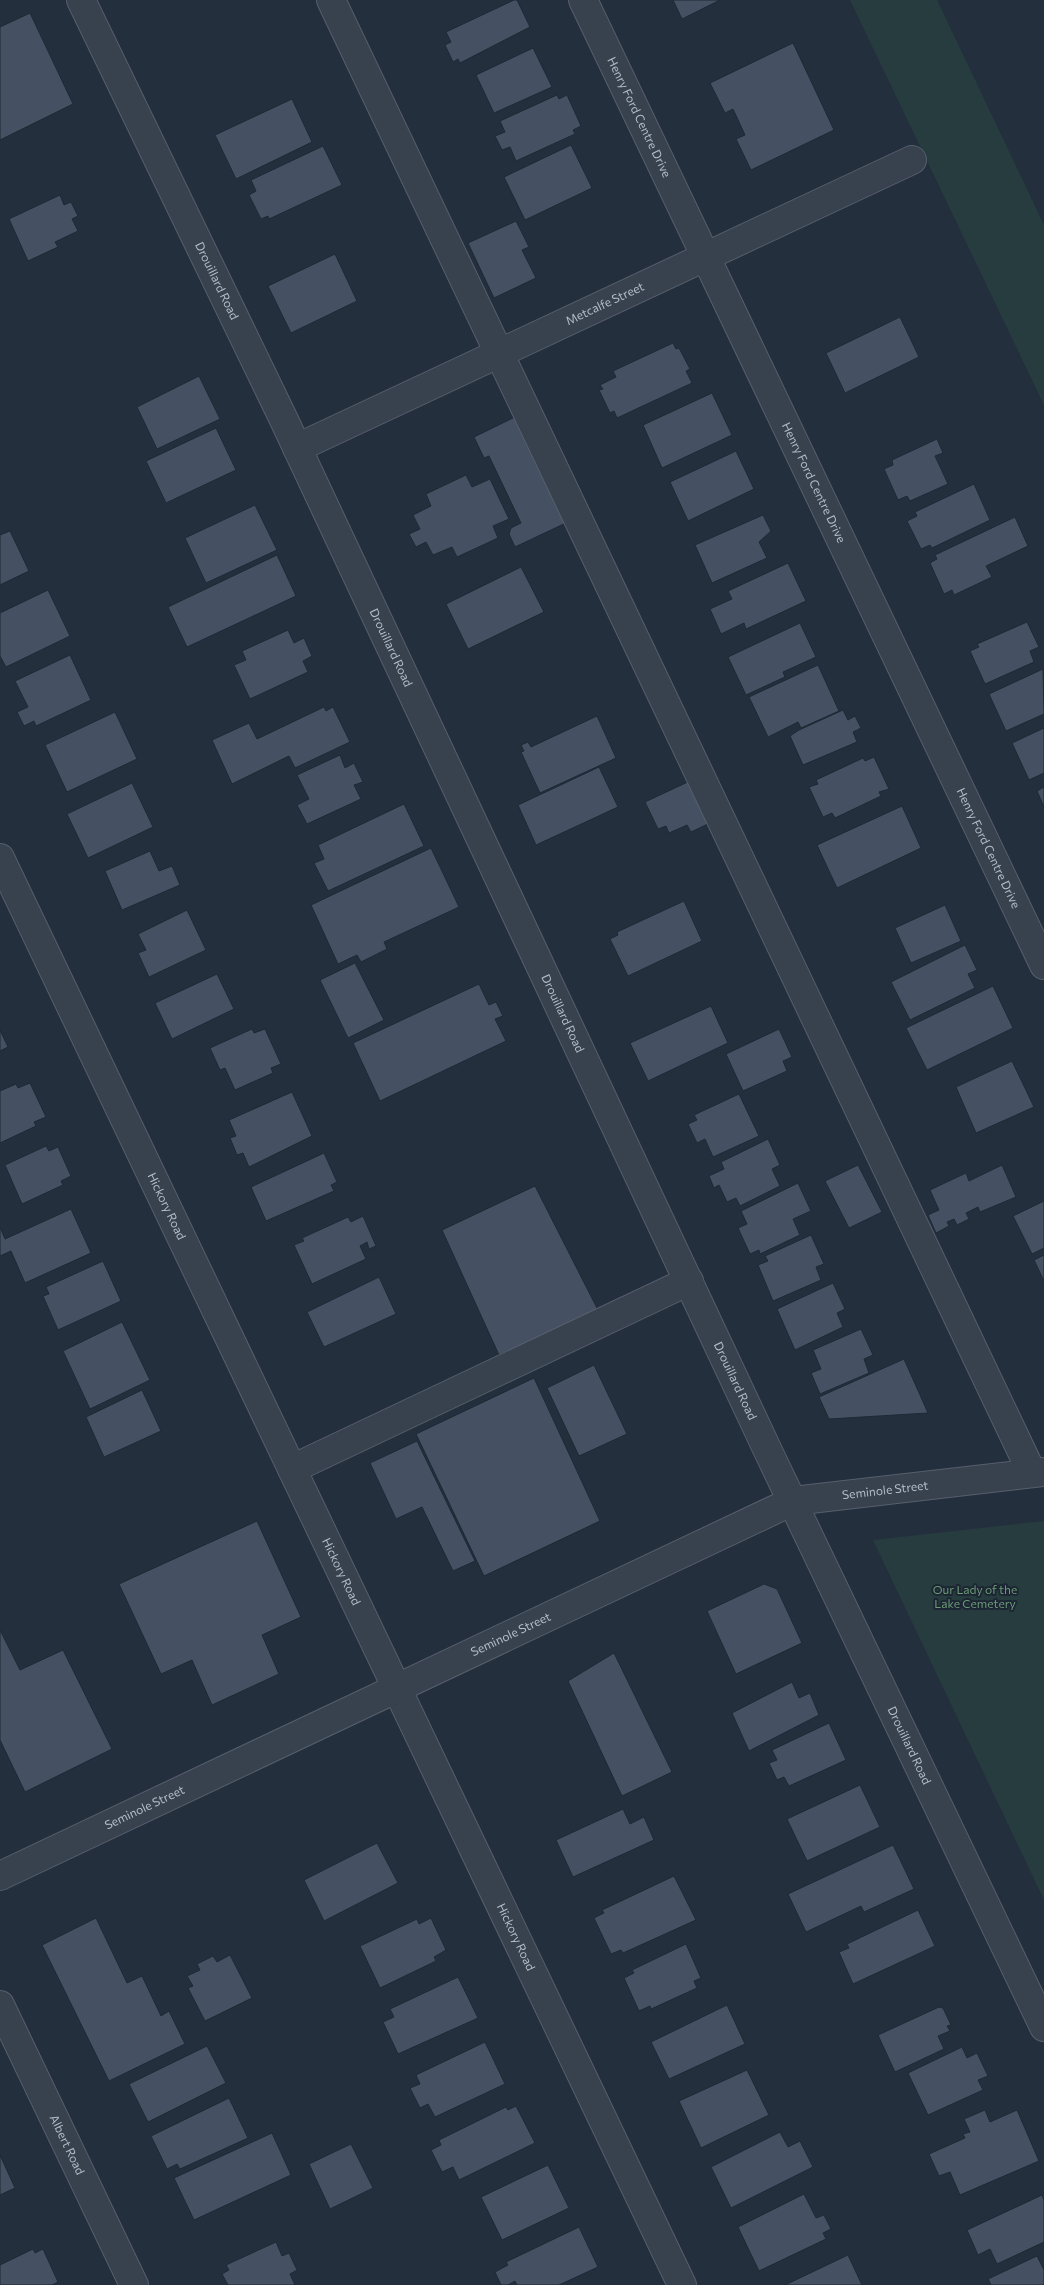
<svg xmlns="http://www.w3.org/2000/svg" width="1044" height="2285" font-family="Commissioner,sans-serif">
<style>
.green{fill:#263c3f}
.building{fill:#455162;stroke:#1f2835}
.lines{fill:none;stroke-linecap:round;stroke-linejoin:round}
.minor-casing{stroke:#565f6c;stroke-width:30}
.minor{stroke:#38414e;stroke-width:28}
.labels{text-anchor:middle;stroke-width:4;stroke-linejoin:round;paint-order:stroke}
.street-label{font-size:12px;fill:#b4bcc9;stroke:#1d2633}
.park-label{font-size:12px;fill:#6b9a76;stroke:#1d2633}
</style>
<rect width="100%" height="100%" fill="#242f3e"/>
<path class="green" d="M 850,0 L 937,0 L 1044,225 L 1044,405 Z
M 1044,1521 L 1044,1900 L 873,1540 Z"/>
<path class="building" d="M 514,0 L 517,0 L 530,27 L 460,63 L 458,59 L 453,62 L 445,45 L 451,42 L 446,32 Z
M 673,0 L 720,0 L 682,19 Z
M 30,13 L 73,104 L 0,140 L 0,27 Z
M 793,43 L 834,130 L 751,170 L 736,139 L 745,135 L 733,109 L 725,113 L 710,83 Z
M 533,48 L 552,87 L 494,113 L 476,75 Z
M 557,95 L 559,99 L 567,95 L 581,126 L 573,130 L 575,134 L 516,161 L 510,147 L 502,150 L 495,136 L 505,132 L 500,121 Z
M 292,99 L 312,142 L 236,179 L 215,135 Z
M 571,145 L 592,188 L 525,220 L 504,177 Z
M 323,146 L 342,185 L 269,219 L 268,216 L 261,219 L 249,195 L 256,191 L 251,180 Z
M 60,195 L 64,205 L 71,202 L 78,216 L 72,219 L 78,231 L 55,242 L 58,247 L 28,261 L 9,219 Z
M 516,221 L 529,247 L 522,250 L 536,278 L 494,298 L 468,243 Z
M 335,254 L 357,301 L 291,333 L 268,286 Z
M 900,317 L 919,357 L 845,393 L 826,353 Z
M 673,343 L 676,349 L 679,348 L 690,369 L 686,371 L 692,383 L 617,418 L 614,411 L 610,413 L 599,390 L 603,389 L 600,385 L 616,377 L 613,371 Z
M 199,376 L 220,419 L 157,449 L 137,407 Z
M 712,393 L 732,435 L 662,468 L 643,425 Z
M 517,416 L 568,522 L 515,547 L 509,534 L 511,528 L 521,523 L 489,456 L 484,458 L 474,437 Z
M 216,428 L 236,470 L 166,503 L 146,461 Z
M 937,439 L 943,453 L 935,456 L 948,484 L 910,501 L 907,496 L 898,500 L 884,469 L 893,465 L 892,460 Z
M 736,451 L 754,489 L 688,521 L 670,482 Z
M 466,475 L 472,487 L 490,479 L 509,519 L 493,526 L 498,538 L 457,557 L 452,547 L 433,555 L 426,542 L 416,547 L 409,534 L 420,529 L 413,515 L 431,506 L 426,494 Z
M 974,484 L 990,520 L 932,548 L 930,545 L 921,549 L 907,521 L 917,516 L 915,512 Z
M 255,505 L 277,550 L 206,583 L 185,538 Z
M 763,515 L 771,531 L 759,542 L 767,558 L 712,583 L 695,545 Z
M 1015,517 L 1028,546 L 986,566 L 992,577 L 954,595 L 952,590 L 944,594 L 930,563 L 937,559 L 935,555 Z
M 10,531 L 29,571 L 0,585 L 0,535 Z
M 277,555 L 296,596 L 187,647 L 168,607 Z
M 788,563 L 806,601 L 746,629 L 744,623 L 721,634 L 710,609 L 732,599 L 728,591 Z
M 521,567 L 544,612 L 468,649 L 446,604 Z
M 48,590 L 70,636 L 6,667 L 0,656 L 0,613 Z
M 1027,622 L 1039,647 L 1030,651 L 1034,662 L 985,684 L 970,651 L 979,647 L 977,644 Z
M 800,623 L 816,657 L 783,672 L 785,677 L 746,695 L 728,657 Z
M 288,630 L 294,643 L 304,638 L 312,656 L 303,661 L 308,672 L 250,699 L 234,665 L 246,660 L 242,651 Z
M 70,655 L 91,700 L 36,726 L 34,721 L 24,726 L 17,712 L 28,707 L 15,681 Z
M 818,665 L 839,711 L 801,728 L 798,722 L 768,737 L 749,697 Z
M 1043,669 L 1044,714 L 1006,731 L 989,694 Z
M 324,707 L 326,711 L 333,707 L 350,742 L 295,768 L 289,756 L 232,784 L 212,740 L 249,723 L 257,739 Z
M 843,710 L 848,720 L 855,716 L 861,728 L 853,732 L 857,742 L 803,765 L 790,736 L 799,730 Z
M 115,712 L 137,759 L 67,792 L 45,745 Z
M 597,716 L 616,758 L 540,793 L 521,752 L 524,751 L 521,745 L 528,742 L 531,747 Z
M 1044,728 L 1044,773 L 1029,780 L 1012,743 Z
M 340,755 L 345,768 L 354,763 L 363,782 L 354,785 L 361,799 L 307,824 L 297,805 L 309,799 L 297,775 Z
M 874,757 L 889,789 L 879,792 L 881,796 L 835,818 L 832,813 L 823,817 L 809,787 L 818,784 L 816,780 L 863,758 L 865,761 Z
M 599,767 L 618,807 L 536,845 L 518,805 Z
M 692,780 L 712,822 L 691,832 L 687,825 L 669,833 L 666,826 L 658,829 L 645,802 Z
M 132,783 L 153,827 L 88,858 L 67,814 Z
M 1044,787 L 1044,807 L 1037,791 Z
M 404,804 L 424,846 L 328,891 L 314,863 L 324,859 L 318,845 Z
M 902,806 L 921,848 L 837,888 L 817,845 Z
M 431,848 L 459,907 L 384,942 L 387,949 L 361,962 L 357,955 L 338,964 L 311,905 Z
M 150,851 L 159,871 L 172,866 L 180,885 L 122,910 L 105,871 Z
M 684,901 L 702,941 L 628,976 L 610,939 L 618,935 L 617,932 Z
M 945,905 L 961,941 L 911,963 L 895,928 Z
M 187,910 L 206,950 L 149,977 L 138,953 L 146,950 L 138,934 Z
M 965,945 L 977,970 L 968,974 L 975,988 L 910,1020 L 891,982 Z
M 355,963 L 384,1020 L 348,1038 L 320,980 Z
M 217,974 L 234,1009 L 172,1039 L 155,1003 Z
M 479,984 L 489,1005 L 496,1002 L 503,1016 L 495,1019 L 506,1041 L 380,1101 L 353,1043 Z
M 993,986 L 1013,1028 L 927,1070 L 906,1028 Z
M 711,1006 L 728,1043 L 648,1081 L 630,1043 Z
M 252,1029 L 254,1033 L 265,1029 L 281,1064 L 271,1068 L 273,1073 L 235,1090 L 225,1068 L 220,1070 L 210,1048 Z
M 779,1029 L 792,1057 L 783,1061 L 787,1071 L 743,1091 L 726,1054 Z
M 0,1030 L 8,1047 L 0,1051 Z
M 1012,1061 L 1034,1107 L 976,1133 L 956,1087 Z
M 30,1083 L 46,1117 L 34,1122 L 36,1126 L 0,1143 L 0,1091 L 16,1084 L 18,1088 Z
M 292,1092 L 312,1136 L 249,1167 L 243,1153 L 237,1155 L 230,1138 L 236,1136 L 229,1120 Z
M 739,1094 L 759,1136 L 713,1157 L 705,1139 L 697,1143 L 688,1124 L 697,1120 L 694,1115 Z
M 768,1139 L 780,1165 L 772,1169 L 780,1186 L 740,1206 L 736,1198 L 727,1202 L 719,1185 L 714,1188 L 709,1176 L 724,1169 L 721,1162 Z
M 46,1146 L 49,1151 L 58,1147 L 71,1176 L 61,1181 L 63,1185 L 22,1204 L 5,1165 Z
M 324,1153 L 337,1182 L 331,1185 L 334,1191 L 266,1221 L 251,1187 Z
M 858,1165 L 882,1212 L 849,1228 L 825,1181 Z
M 1002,1165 L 1016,1197 L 980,1212 L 978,1207 L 966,1213 L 969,1219 L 957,1225 L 954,1219 L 947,1222 L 949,1226 L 936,1233 L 928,1215 L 939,1210 L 930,1190 L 966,1173 L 969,1181 Z
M 798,1183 L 811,1211 L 793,1219 L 800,1235 L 760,1254 L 759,1250 L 750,1254 L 738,1228 L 747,1224 L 741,1211 Z
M 535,1186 L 598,1310 L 499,1355 L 442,1230 Z
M 1044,1201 L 1044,1248 L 1032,1254 L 1013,1216 Z
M 71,1209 L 91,1253 L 25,1283 L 11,1251 L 0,1256 L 0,1227 L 5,1239 Z
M 363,1216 L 376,1246 L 369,1249 L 367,1242 L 360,1246 L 366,1259 L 312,1284 L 294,1245 L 304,1241 L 302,1238 L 348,1217 L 351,1222 Z
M 811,1235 L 824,1264 L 816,1267 L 821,1280 L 773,1301 L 758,1265 L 768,1261 L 765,1256 Z
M 1044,1255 L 1044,1281 L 1034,1260 Z
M 103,1261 L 121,1301 L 58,1330 L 43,1296 L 49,1294 L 46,1287 Z
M 379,1277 L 396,1314 L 324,1347 L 307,1312 Z
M 833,1283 L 845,1309 L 837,1313 L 843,1327 L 795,1350 L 777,1309 Z
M 122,1322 L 150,1380 L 90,1409 L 63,1351 Z
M 861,1329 L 873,1355 L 864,1359 L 869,1373 L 820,1394 L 811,1373 L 821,1369 L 813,1350 Z
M 904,1359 L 928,1413 L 829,1419 L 819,1397 Z
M 594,1365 L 627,1434 L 579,1456 L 547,1388 Z
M 534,1378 L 600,1521 L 484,1576 L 416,1434 Z
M 142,1390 L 161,1431 L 104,1457 L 86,1417 Z
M 417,1441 L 475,1561 L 453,1571 L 422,1507 L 396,1519 L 370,1463 Z
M 257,1521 L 301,1617 L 262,1635 L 279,1674 L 212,1705 L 192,1660 L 161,1674 L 119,1584 Z
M 764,1584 L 777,1589 L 802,1643 L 736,1674 L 707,1611 Z
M 0,1630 L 20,1670 L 63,1650 L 112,1749 L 25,1792 L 0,1740 Z
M 614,1653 L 672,1772 L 622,1796 L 568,1681 Z
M 792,1682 L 799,1698 L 810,1693 L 819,1715 L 749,1751 L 732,1713 Z
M 829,1723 L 846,1760 L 789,1786 L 784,1777 L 777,1780 L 769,1763 L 777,1760 L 772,1750 Z
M 860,1785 L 880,1827 L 807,1861 L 787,1819 Z
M 623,1809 L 630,1824 L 644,1817 L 654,1840 L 573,1877 L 556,1840 Z
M 377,1843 L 398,1883 L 324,1921 L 304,1880 Z
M 893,1845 L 914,1889 L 864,1912 L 861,1906 L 806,1932 L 788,1894 Z
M 674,1876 L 696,1920 L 623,1953 L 621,1950 L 611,1954 L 594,1918 L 604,1913 L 602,1910 Z
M 918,1910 L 935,1946 L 853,1984 L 839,1952 L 849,1948 L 847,1944 Z
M 96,1918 L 127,1983 L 142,1976 L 161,2016 L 169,2011 L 185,2044 L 109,2081 L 42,1945 Z
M 431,1918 L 446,1950 L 434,1957 L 436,1961 L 380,1988 L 360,1946 L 417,1919 L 419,1924 Z
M 686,1944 L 701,1978 L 694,1981 L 697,1988 L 651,2009 L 650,2006 L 639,2011 L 624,1978 L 634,1973 L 632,1970 Z
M 230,1955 L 252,1998 L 205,2021 L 188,1988 L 193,1986 L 187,1976 L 200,1970 L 197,1964 L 213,1956 L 217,1962 Z
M 458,1977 L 478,2018 L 398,2054 L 383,2022 L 394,2017 L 390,2009 Z
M 727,2005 L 745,2044 L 669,2079 L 651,2042 Z
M 939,2007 L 943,2008 L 951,2025 L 947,2026 L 950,2031 L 938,2036 L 944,2049 L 895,2072 L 878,2035 Z
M 485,2042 L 505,2084 L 435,2117 L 428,2104 L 420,2108 L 410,2088 L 420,2084 L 416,2075 Z
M 207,2046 L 226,2083 L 148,2122 L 129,2084 Z
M 962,2047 L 967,2058 L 977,2053 L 988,2076 L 978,2080 L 983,2090 L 928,2115 L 908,2073 Z
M 747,2070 L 769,2115 L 701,2148 L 679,2101 Z
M 229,2098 L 248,2138 L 180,2169 L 177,2164 L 167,2169 L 151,2136 Z
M 516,2106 L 535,2143 L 459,2180 L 453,2167 L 442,2172 L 431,2150 L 441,2145 L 439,2140 L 506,2107 L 508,2110 Z
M 985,2110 L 990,2122 L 1017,2110 L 1039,2161 L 960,2195 L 950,2172 L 939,2176 L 929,2154 L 965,2138 L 963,2134 L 970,2132 L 964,2119 Z
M 780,2132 L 788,2147 L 800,2141 L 813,2167 L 731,2208 L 711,2167 Z
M 272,2133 L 291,2175 L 194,2220 L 174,2178 Z
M 351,2144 L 373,2188 L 330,2209 L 309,2164 Z
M 0,2155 L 15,2188 L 0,2195 Z
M 548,2165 L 569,2208 L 502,2240 L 481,2197 Z
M 804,2194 L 816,2218 L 824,2215 L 831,2229 L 823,2233 L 826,2239 L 759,2271 L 738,2227 Z
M 1042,2195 L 1044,2200 L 1044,2242 L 997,2264 L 990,2249 L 978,2255 L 967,2230 Z
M 579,2227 L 598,2267 L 559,2285 L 517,2285 L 515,2281 L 508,2285 L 501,2285 L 495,2272 L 508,2265 L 506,2262 Z
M 276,2242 L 282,2256 L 289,2253 L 297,2270 L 290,2274 L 295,2285 L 228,2285 L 222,2274 L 229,2270 L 226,2265 Z
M 33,2249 L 35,2253 L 43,2249 L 58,2282 L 52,2285 L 0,2285 L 0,2265 Z
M 848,2255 L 862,2285 L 785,2285 Z
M 1037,2256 L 1044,2270 L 1044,2285 L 991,2285 L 988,2279 Z"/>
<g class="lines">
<defs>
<g id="minor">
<path id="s1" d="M 81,0 L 284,420 L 768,1451 L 1044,2027"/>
<path d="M 331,0 L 1032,1473"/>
<path id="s2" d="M 583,0 L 1044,965"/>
<path id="s3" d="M 297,448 L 912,160"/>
<path id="s4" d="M 0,858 L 682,2285"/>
<path d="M 292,1469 L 689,1281"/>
<path id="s5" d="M 0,1876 L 793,1501 L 1044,1472"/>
<path id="s6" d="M 0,2005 L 134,2285"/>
</g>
</defs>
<use href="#minor" class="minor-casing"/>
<use href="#minor" class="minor"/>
</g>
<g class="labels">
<g class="street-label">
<text dy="4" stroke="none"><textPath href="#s2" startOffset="130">Henry Ford Centre Drive</textPath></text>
<text dy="4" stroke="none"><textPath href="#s1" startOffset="312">Drouillard Road</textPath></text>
<text dy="4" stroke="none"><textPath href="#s3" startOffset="340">Metcalfe Street</textPath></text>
<text dy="4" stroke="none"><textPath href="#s2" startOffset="535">Henry Ford Centre Drive</textPath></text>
<text dy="4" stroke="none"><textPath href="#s1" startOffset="718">Drouillard Road</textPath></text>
<text dy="4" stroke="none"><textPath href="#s2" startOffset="940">Henry Ford Centre Drive</textPath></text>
<text dy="4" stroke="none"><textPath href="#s1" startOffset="1122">Drouillard Road</textPath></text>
<text dy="4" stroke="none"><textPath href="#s4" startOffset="386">Hickory Road</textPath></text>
<text dy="4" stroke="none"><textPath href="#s1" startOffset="1528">Drouillard Road</textPath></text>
<text dy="4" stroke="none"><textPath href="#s5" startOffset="970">Seminole Street</textPath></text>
<text dy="4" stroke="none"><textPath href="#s4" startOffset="791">Hickory Road</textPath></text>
<text dy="4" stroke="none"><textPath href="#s5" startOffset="565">Seminole Street</textPath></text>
<text dy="4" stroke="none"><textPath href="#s1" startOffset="1932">Drouillard Road</textPath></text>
<text dy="4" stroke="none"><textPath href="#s5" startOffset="160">Seminole Street</textPath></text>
<text dy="4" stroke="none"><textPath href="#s4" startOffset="1196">Hickory Road</textPath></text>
<text dy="4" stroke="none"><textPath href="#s6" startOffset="155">Albert Road</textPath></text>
</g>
<g class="park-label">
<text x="975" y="1594">Our Lady of the<tspan x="975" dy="14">Lake Cemetery</tspan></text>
</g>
</g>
</svg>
